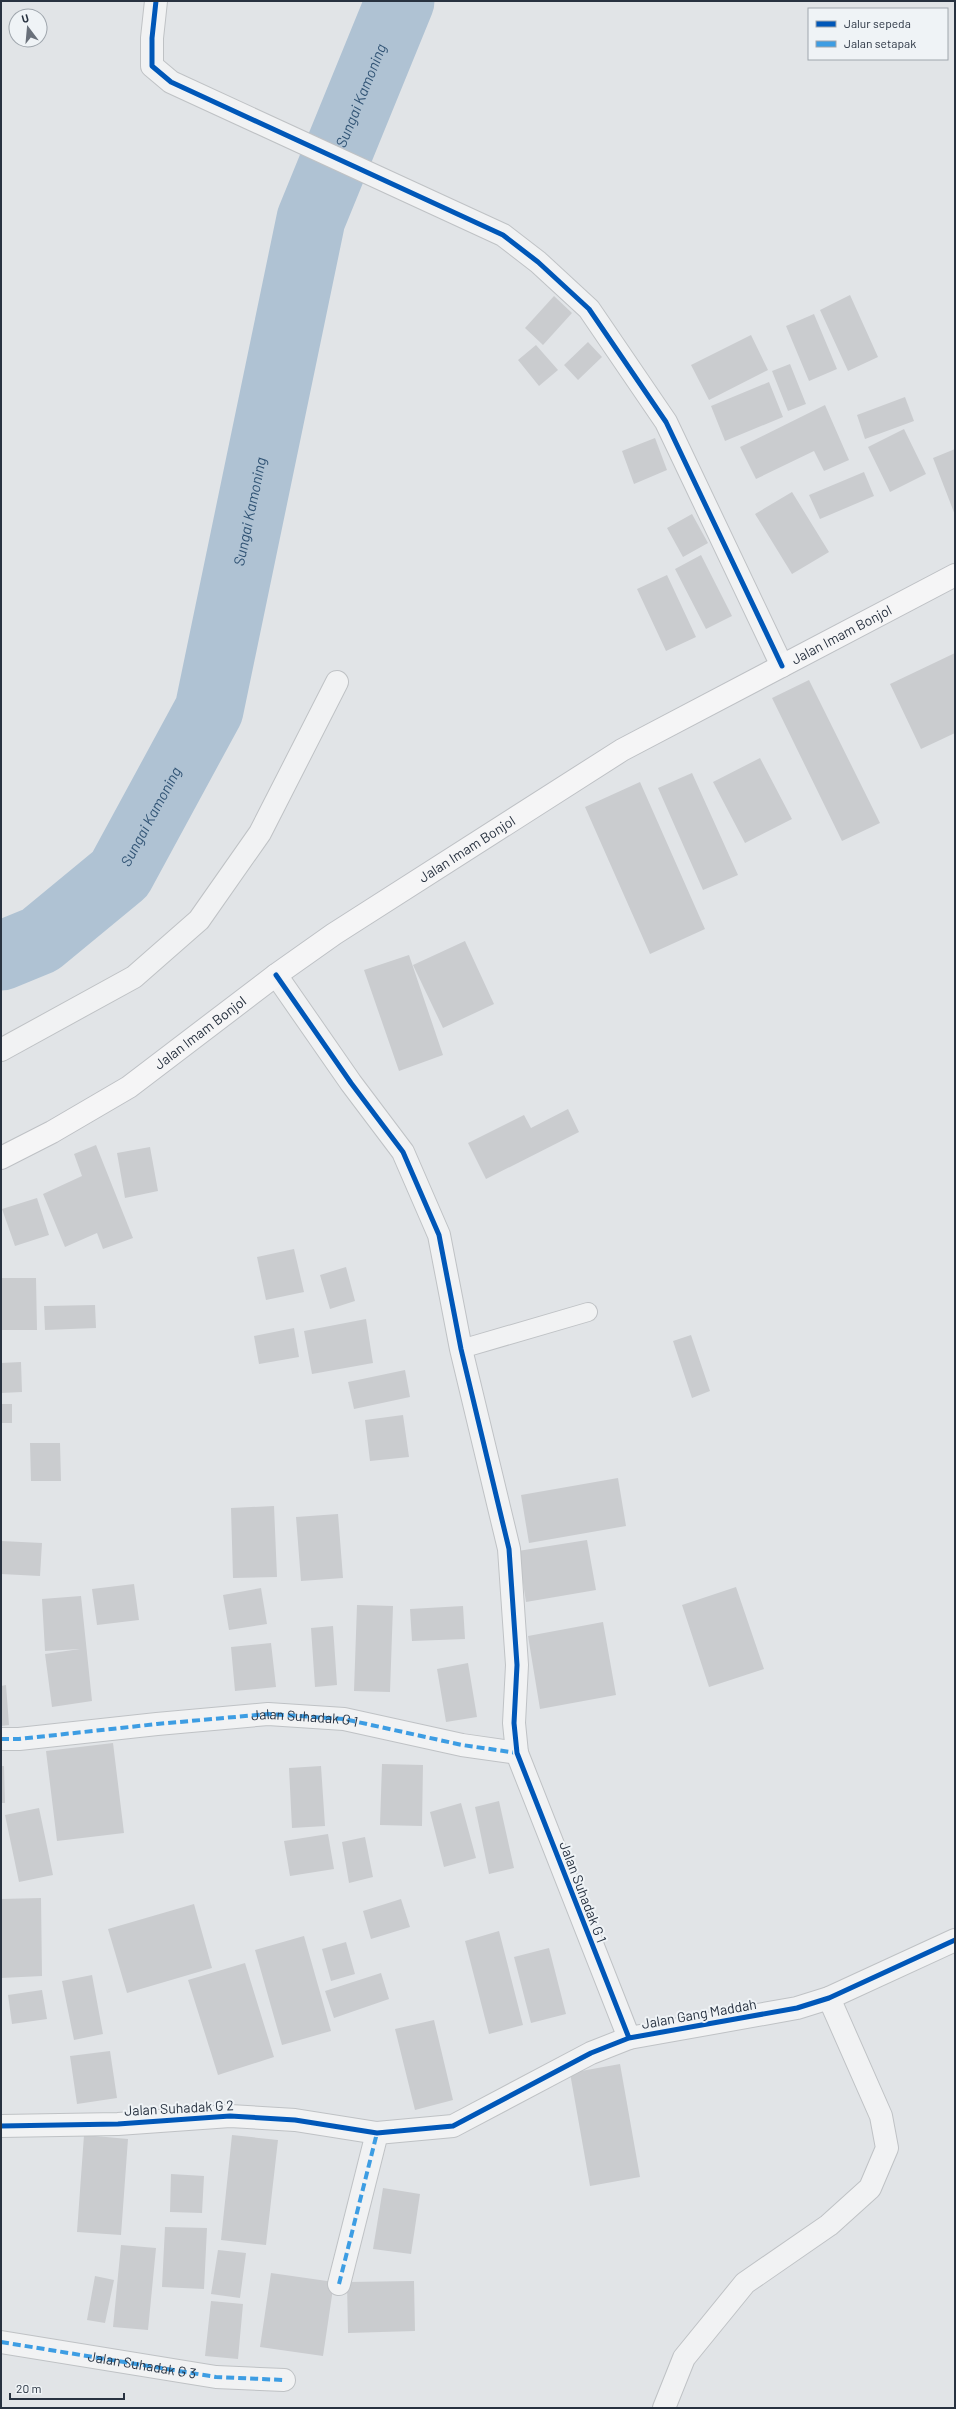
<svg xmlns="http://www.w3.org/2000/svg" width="956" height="2409" font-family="Barlow,sans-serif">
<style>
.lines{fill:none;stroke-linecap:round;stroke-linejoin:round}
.river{stroke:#afc2d3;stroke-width:69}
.building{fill:#cacccf}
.lane-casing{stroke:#bfc2c5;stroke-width:20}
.street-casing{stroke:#bfc2c5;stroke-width:24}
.primary-casing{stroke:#bec1c5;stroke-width:24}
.lane{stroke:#f1f2f3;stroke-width:18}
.street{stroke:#f1f2f3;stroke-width:22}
.primary{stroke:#f5f5f6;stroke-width:22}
.quiet{stroke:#3d9de3;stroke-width:4;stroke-dasharray:8 4;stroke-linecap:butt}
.cycleway-casing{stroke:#eff3f6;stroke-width:8}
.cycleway{stroke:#0057b8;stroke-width:5}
.labels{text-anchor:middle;stroke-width:4;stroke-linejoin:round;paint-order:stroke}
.street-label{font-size:14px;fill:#283240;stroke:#eff3f6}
.water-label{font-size:15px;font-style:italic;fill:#315475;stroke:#eff3f6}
</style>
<rect width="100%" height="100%" fill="#e1e4e7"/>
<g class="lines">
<path class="river" id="s1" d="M 1,956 L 40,940 L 120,874 L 209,710 L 311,219 L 400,1"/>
</g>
<path class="building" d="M 850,295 L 878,357 L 848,371 L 820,310 Z
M 554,296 L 572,313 L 543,345 L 525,328 Z
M 814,314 L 837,369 L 809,381 L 786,326 Z
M 751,335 L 768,370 L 709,400 L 691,365 Z
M 588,342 L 602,357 L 578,380 L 564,365 Z
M 536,345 L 558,370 L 539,386 L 518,360 Z
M 790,364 L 806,404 L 788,411 L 772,371 Z
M 769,382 L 783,417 L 725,441 L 711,406 Z
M 905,397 L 914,421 L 865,439 L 857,415 Z
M 825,405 L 849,460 L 824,471 L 814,451 L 756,479 L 740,447 Z
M 904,429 L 926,474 L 890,492 L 868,447 Z
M 655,438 L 667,470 L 634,484 L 622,451 Z
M 955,449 L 955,515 L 933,458 Z
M 864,472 L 874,496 L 820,519 L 809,495 Z
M 792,492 L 829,552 L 792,574 L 755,514 Z
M 692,514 L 708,543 L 683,557 L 667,528 Z
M 701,555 L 732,616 L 706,629 L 675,569 Z
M 667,575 L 696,637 L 666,651 L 637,589 Z
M 955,653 L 955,733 L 921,749 L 890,684 Z
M 809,680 L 880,823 L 842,841 L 772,698 Z
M 760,758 L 792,819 L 745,843 L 713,782 Z
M 692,773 L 738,875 L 703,890 L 658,788 Z
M 640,782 L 705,929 L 650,954 L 585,807 Z
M 465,941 L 494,1004 L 443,1028 L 413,965 Z
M 409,955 L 443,1055 L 399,1071 L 364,970 Z
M 568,1109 L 579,1132 L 486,1179 L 468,1143 L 524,1115 L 531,1128 Z
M 96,1145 L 133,1238 L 103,1249 L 97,1233 L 65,1247 L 43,1194 L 82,1176 L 74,1154 Z
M 150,1147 L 158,1191 L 125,1198 L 117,1153 Z
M 37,1198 L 49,1235 L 15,1246 L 2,1209 Z
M 294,1249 L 304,1292 L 266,1300 L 257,1257 Z
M 346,1267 L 355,1301 L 330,1309 L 320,1275 Z
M 1,1278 L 36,1278 L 37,1330 L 1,1330 Z
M 95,1305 L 96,1328 L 45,1330 L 44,1306 Z
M 366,1319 L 373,1363 L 312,1374 L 304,1331 Z
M 294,1328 L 299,1357 L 259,1364 L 254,1336 Z
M 691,1335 L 710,1391 L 692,1398 L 673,1341 Z
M 21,1362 L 22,1392 L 1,1393 L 1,1363 Z
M 405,1370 L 410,1397 L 354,1409 L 348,1382 Z
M 1,1404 L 12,1404 L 12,1423 L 1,1423 Z
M 403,1415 L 409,1457 L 370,1461 L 365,1420 Z
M 30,1443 L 60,1443 L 61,1481 L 31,1481 Z
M 618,1478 L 626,1526 L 529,1543 L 521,1495 Z
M 274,1506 L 277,1577 L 233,1578 L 231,1508 Z
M 338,1514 L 343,1578 L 301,1581 L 296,1517 Z
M 587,1540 L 596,1590 L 526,1602 L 518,1551 Z
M 1,1541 L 42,1543 L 40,1576 L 1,1574 Z
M 134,1584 L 139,1620 L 97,1625 L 92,1589 Z
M 736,1587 L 764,1669 L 709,1687 L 682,1605 Z
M 261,1588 L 267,1624 L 229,1630 L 223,1595 Z
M 81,1596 L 92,1701 L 52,1707 L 45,1654 L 80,1649 L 45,1651 L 42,1599 Z
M 357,1605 L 393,1606 L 390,1692 L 354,1691 Z
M 463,1606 L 465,1639 L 412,1641 L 410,1609 Z
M 603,1622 L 616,1695 L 540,1709 L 528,1636 Z
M 333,1626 L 337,1685 L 315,1687 L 311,1628 Z
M 271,1643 L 276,1687 L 235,1691 L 231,1647 Z
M 468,1663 L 477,1717 L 446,1722 L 437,1669 Z
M 6,1685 L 9,1725 L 1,1726 L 1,1686 Z
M 113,1743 L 124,1833 L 57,1841 L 46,1751 Z
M 382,1764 L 423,1765 L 422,1826 L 380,1825 Z
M 1,1766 L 4,1766 L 5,1803 L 1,1803 Z
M 321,1766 L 325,1826 L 292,1828 L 289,1768 Z
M 499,1801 L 514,1868 L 489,1874 L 475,1807 Z
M 461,1803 L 476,1858 L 444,1867 L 430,1812 Z
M 39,1808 L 53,1875 L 19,1882 L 5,1815 Z
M 328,1834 L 334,1869 L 290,1876 L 284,1841 Z
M 365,1837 L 373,1877 L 349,1883 L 342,1842 Z
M 41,1898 L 42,1976 L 1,1978 L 1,1899 Z
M 401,1899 L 410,1927 L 371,1939 L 363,1911 Z
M 194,1904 L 212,1968 L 127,1993 L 108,1929 Z
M 499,1931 L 523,2025 L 489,2034 L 465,1941 Z
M 304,1936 L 331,2031 L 282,2045 L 255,1950 Z
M 346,1942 L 355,1974 L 331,1981 L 322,1949 Z
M 549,1948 L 566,2014 L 531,2023 L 514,1957 Z
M 245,1963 L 274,2057 L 218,2075 L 188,1980 Z
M 381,1973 L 389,1999 L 334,2018 L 325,1991 Z
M 92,1975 L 103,2034 L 74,2040 L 62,1981 Z
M 42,1990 L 47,2019 L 12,2024 L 8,1995 Z
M 434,2020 L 453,2100 L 415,2110 L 395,2029 Z
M 110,2051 L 117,2098 L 77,2104 L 70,2056 Z
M 620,2064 L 640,2177 L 590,2186 L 570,2073 Z
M 84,2135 L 128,2139 L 121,2235 L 77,2232 Z
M 232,2135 L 278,2140 L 266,2245 L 221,2240 Z
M 171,2174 L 204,2176 L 202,2213 L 170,2212 Z
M 383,2188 L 420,2194 L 411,2254 L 373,2249 Z
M 165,2227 L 207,2228 L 204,2289 L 162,2287 Z
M 121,2245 L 156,2248 L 148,2330 L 113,2327 Z
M 218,2250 L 246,2253 L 240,2298 L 211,2294 Z
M 271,2273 L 334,2282 L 323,2356 L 260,2347 Z
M 95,2276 L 114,2280 L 105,2323 L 87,2320 Z
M 414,2281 L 415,2331 L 348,2333 L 347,2282 Z
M 211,2301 L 243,2304 L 238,2359 L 205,2356 Z"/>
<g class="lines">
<defs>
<path id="lane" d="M 461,1349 L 588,1312"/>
<g id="street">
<path d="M 156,1 L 152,38 L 152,66 L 171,82 L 503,235 L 538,262 L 589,309 L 666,422 L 782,666"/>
<path d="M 276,975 L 351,1083 L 403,1152 L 439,1235 L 461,1349 L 509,1549 L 517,1665 L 514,1723 L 517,1753 L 629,2038"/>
<path d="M 1,1050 L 134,977 L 199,920 L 260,833 L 337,682"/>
<path id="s2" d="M 1,1739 L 19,1739 L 157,1724 L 268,1714 L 344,1719 L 462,1745 L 517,1753"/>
<path d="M 1,2126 L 118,2124 L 230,2116 L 295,2120 L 377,2133 L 453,2126 L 591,2053 L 629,2038 L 797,2008 L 829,1998 L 955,1940"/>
<path d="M 339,2284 L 377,2133"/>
<path id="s3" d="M 1,2342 L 216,2377 L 284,2380"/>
<path d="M 664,2408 L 684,2358 L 745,2283 L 829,2225 L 870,2188 L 887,2148 L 881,2116 L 829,1998"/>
</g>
<g id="primary">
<path id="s4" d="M 1,1158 L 52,1132 L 129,1087 L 276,975 L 334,934 L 622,750 L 955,575"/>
</g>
</defs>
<use href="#lane" class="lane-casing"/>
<use href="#street" class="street-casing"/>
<use href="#primary" class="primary-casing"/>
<use href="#lane" class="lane"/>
<use href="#street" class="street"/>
<use href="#primary" class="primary"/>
<path class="quiet" d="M 1,1739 L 19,1739 L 157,1724 L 268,1714 L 344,1719 L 462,1745 L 517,1753
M 339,2284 L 377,2133
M 1,2342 L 216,2377 L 284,2380"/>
<defs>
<path id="cycleway" d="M 156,1 L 152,38 L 152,66 L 171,82 L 503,235 L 538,262 L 589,309 L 666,422 L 782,666
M 276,975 L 351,1083 L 403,1152 L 439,1235 L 461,1349 L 509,1549 L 517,1665 L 514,1723 L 517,1753 L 629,2038
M 1,2126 L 118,2124 L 230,2116 L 295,2120 L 377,2133 L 453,2126 L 591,2053 L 629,2038 L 797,2008 L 829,1998 L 955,1940"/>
</defs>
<use href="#cycleway" class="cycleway-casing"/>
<use href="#cycleway" class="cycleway"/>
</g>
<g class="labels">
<g class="street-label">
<text dy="5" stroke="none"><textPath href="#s4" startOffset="992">Jalan Imam Bonjol</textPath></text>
<text dy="5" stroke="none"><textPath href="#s4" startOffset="560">Jalan Imam Bonjol</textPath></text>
<text dy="5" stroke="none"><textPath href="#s4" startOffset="236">Jalan Imam Bonjol</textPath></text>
<text dy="5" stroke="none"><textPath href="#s2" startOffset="305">Jalan Suhadak G 1</textPath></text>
<text transform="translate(583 1892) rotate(69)" y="5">Jalan Suhadak G 1</text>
<text transform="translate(699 2014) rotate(-10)" y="5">Jalan Gang Maddah</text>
<text transform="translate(179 2108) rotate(-3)" y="5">Jalan Suhadak G 2</text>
<text dy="5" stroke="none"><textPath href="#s3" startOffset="143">Jalan Suhadak G 3</textPath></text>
</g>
<g class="water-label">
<text dy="5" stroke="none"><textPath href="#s1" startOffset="967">Sungai Kamoning</textPath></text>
<text dy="5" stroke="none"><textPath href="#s1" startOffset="535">Sungai Kamoning</textPath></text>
<text dy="5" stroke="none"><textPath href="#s1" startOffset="211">Sungai Kamoning</textPath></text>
</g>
</g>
<rect width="956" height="2409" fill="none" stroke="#283240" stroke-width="4"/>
<rect x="808" y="8" width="140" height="52" fill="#eff3f6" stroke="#9fa6ad"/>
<rect x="816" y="21" width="20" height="6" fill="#0057b8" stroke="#9fa6ad"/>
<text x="844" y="28" font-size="12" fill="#283240">Jalur sepeda</text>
<rect x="816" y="41" width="20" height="6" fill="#3d9de3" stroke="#9fa6ad"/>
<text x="844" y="48" font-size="12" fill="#283240">Jalan setapak</text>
<g transform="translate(28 28) rotate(344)"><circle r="19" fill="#eff3f6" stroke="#9fa6ad"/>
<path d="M0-3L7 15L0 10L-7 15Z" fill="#69707a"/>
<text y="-6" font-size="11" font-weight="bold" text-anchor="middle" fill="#283240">U</text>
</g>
<path d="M10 2393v6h114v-6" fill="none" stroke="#283240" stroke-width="2"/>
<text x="16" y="2393" font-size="12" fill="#283240" stroke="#eff3f6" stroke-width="3" paint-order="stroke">20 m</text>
</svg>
